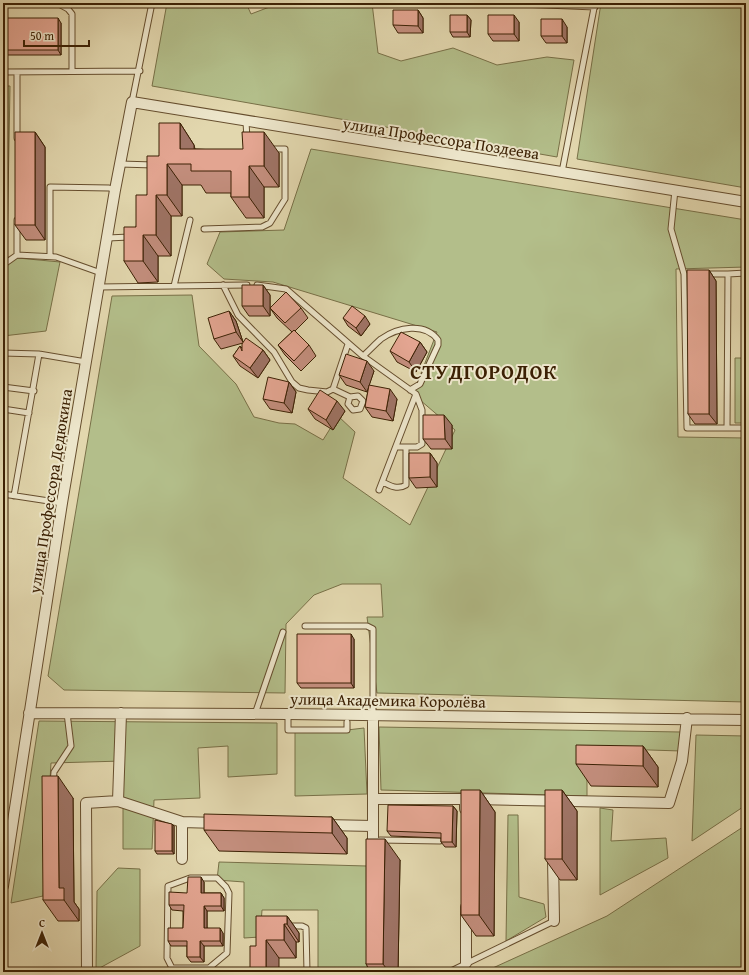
<svg xmlns="http://www.w3.org/2000/svg" width="749" height="975" font-family="'Gentium Book Plus',serif">
<style>
.green{fill:#b3be8a;stroke:#787047}
.lines{fill:none;stroke-linecap:round;stroke-linejoin:round}
.lane-casing{stroke:#664e2e;stroke-width:7}
.street-casing{stroke:#664e2e;stroke-width:12}
.lane{stroke:#ece5ca;stroke-width:5}
.street{stroke:#ece5ca;stroke-width:10}
.wall{fill:#c38e7d;stroke:#3c2104}
.shaded-wall{fill:#9f7466;stroke:#3c2104}
.building{fill:#e3a591;stroke:#3c2104}
.labels{text-anchor:middle;stroke-width:4;stroke-linejoin:round;paint-order:stroke}
.street-label{font-size:16px;fill:#3c2104;stroke:#ece5ca}
.district-label{font-size:20px;font-weight:bold;letter-spacing:1px;fill:#3c2104;stroke:#ece5ca}
</style>
<rect width="100%" height="100%" fill="#e2d7ae"/>
<filter id="stains"><feTurbulence type="fractalNoise" baseFrequency=".005" numOctaves="4"/><feColorMatrix values="0 0 0 0 .2 0 0 0 0 .09 0 0 0 0 .02 0 0 0 .5 -.17"/></filter>
<radialGradient id="worn" r=".72"><stop offset=".6" stop-color="#630" stop-opacity="0"/><stop offset="1" stop-color="#630" stop-opacity=".3"/></radialGradient>
<path class="green" d="M 167,3 L 246,3 L 251,14 L 280,3 L 372,3 L 378,53 L 401,61 L 453,48 L 497,65 L 547,57 L 574,60 L 557,157 L 152,86 Z
M 601,3 L 746,3 L 746,188 L 577,159 Z
M 3,86 L 10,86 L 7,257 L 60,262 L 46,331 L 3,336 Z
M 311,149 L 746,220 L 746,267 L 676,269 L 678,437 L 746,438 L 746,702 L 377,693 L 367,617 L 383,617 L 381,584 L 342,584 L 314,595 L 286,624 L 285,693 L 64,690 L 48,676 L 112,296 L 192,295 L 199,346 L 236,384 L 254,417 L 279,423 L 295,424 L 323,440 L 338,416 L 355,432 L 343,478 L 410,525 L 455,430 L 413,394 L 437,332 L 273,282 L 224,279 L 207,264 L 220,232 L 284,230 Z
M 735,358 L 746,358 L 746,423 L 735,423 Z
M 39,721 L 277,723 L 277,774 L 228,777 L 228,746 L 198,748 L 200,798 L 154,800 L 152,849 L 123,849 L 123,761 L 51,763 L 43,896 L 11,903 Z
M 379,727 L 681,732 L 681,751 L 587,748 L 587,796 L 381,790 Z
M 295,728 L 347,730 L 364,728 L 367,794 L 295,796 Z
M 696,735 L 746,736 L 746,805 L 692,841 Z
M 600,808 L 613,810 L 611,841 L 666,838 L 668,858 L 600,895 Z
M 508,815 L 518,815 L 519,897 L 544,904 L 546,917 L 506,941 Z
M 746,825 L 746,972 L 484,972 L 607,916 Z
M 219,862 L 367,866 L 367,972 L 318,972 L 318,910 L 262,910 L 260,937 L 244,938 L 244,882 L 217,880 Z
M 118,868 L 140,869 L 140,946 L 96,970 L 97,891 Z"/>
<g class="lines">
<defs>
<path id="lane" d="M 57,3 L 68,9 L 72,14 L 72,71
M 496,3 L 595,7
M 3,72 L 140,71
M 17,72 L 17,138
M 132,102 L 152,3
M 246,122 L 247,139
M 120,164 L 154,165
M 562,172 L 595,3
M 675,190 L 671,229 L 684,274 L 687,428 L 727,428 L 728,274 L 705,274
M 17,220 L 17,255
M 204,229 L 262,227 L 270,223 L 285,199 L 285,149 L 270,149
M 108,238 L 129,237
M 50,256 L 50,187 L 109,188 L 115,190
M 3,265 L 17,255 L 56,257 L 101,273
M 728,274 L 746,273
M 223,285 L 238,315 L 274,352 L 292,382 L 299,388 L 308,390 L 327,392 L 333,389
M 257,285 L 286,289 L 363,356 L 416,394 L 379,490
M 174,286 L 190,220
M 99,287 L 247,285
M 348,344 L 333,389 L 350,397 L 348,404 L 353,410 L 360,409 L 363,401 L 358,396 L 350,397
M 3,353 L 39,354 L 86,362
M 363,356 C 369,351 375,344 381,339 C 398,327 425,322 438,340 L 438,345 L 420,384 L 410,390
M 3,387 L 34,391
M 3,409 L 29,413
M 727,428 L 746,428
M 397,447 L 417,447 L 422,444 L 422,410 L 416,394
M 383,482 C 390,486 398,490 406,485 L 406,447
M 3,494 L 62,503
M 14,496 L 39,354
M 305,626 L 367,626 L 373,629 L 373,715
M 255,714 L 283,632
M 288,714 L 288,730 L 347,730 L 347,722
M 53,783 L 54,772 L 71,746 L 67,713
M 380,840 L 440,841
M 288,926 L 302,926 L 306,928 L 307,972
M 168,972 L 172,968 L 209,968 L 227,953 L 229,893 L 226,887 L 217,878 L 190,878 L 168,886 L 167,958 L 172,968
M 449,972 L 554,921"/>
<path id="street" d="M 29,713 L 288,714 L 746,720
M 373,799 L 465,799 L 465,809
M 473,799 L 669,803 L 682,761 L 687,718
M 118,801 L 182,822
M 325,825 L 373,826
M 373,853 L 373,715
M 553,857 L 554,921
M 182,859 L 182,822 L 217,823
M 3,886 L 62,503 L 115,190 L 132,102 L 746,202
M 466,907 L 466,963
M 87,972 L 86,803 L 118,801 L 121,713"/>
</defs>
<use href="#lane" class="lane-casing"/>
<use href="#street" class="street-casing"/>
<use href="#lane" class="lane"/>
<use href="#street" class="street"/>
</g>
<path class="wall" d="M 418,10 L 423,18 L 423,33 L 398,33 L 393,25 Z
M 467,15 L 471,20 L 470,37 L 453,37 L 450,32 Z
M 3,18 L 61,23 L 61,55 L 3,55 Z
M 519,22 L 519,41 L 493,41 L 488,34 Z
M 567,27 L 567,43 L 546,43 L 541,36 Z
M 180,123 L 194,145 L 195,149 L 279,153 L 279,187 L 264,187 L 264,218 L 246,218 L 231,197 L 231,193 L 206,193 L 201,185 L 182,185 L 182,216 L 171,216 L 171,256 L 158,256 L 158,282 L 138,283 L 124,261 L 147,195 L 159,156 Z
M 35,132 L 45,147 L 45,240 L 26,240 L 15,225 Z
M 709,270 L 716,281 L 717,424 L 695,424 L 688,414 Z
M 263,285 L 270,295 L 270,308 L 301,308 L 308,318 L 295,331 L 309,345 L 316,356 L 301,371 L 285,355 L 278,345 L 292,332 L 277,318 L 270,308 L 270,316 L 249,316 L 242,306 Z
M 229,311 L 236,321 L 243,342 L 263,350 L 270,360 L 258,378 L 240,366 L 233,356 L 240,346 L 242,348 L 243,343 L 221,349 L 214,339 Z
M 343,318 L 370,324 L 361,336 L 348,326 Z
M 420,342 L 427,352 L 416,372 L 397,362 L 390,351 Z
M 374,371 L 369,385 L 397,399 L 393,421 L 372,417 L 365,407 L 369,385 L 367,392 L 346,385 L 339,375 Z
M 289,382 L 296,392 L 292,413 L 270,409 L 263,399 Z
M 308,409 L 345,411 L 333,430 L 315,419 Z
M 452,425 L 452,449 L 431,449 L 423,439 Z
M 430,453 L 437,463 L 437,487 L 416,488 L 409,478 Z
M 354,639 L 354,688 L 301,688 L 297,683 Z
M 643,746 L 658,767 L 658,787 L 591,786 L 576,764 Z
M 480,790 L 495,812 L 494,936 L 476,936 L 461,915 Z
M 562,790 L 577,811 L 577,880 L 560,880 L 545,859 Z
M 73,798 L 74,902 L 79,909 L 79,921 L 58,921 L 43,900 Z
M 453,806 L 457,811 L 456,847 L 445,847 L 441,842 L 441,838 L 391,836 L 387,831 Z
M 332,817 L 347,838 L 347,854 L 219,851 L 204,830 Z
M 172,824 L 174,826 L 174,854 L 157,854 L 155,851 Z
M 400,860 L 398,972 L 371,972 L 366,964 Z
M 204,882 L 204,893 L 221,893 L 224,898 L 224,911 L 207,911 L 207,928 L 223,933 L 223,946 L 204,946 L 204,962 L 191,962 L 187,957 L 187,946 L 171,946 L 168,941 L 183,928 L 183,911 L 172,910 L 169,905 Z
M 287,916 L 299,933 L 299,942 L 296,942 L 296,958 L 279,958 L 256,946 Z"/>
<path class="shaded-wall" d="M 418,10 L 423,18 L 423,33 L 418,26 Z
M 467,15 L 471,20 L 470,37 L 467,32 Z
M 514,15 L 519,22 L 519,41 L 514,34 Z
M 58,18 L 61,23 L 61,55 L 58,50 Z
M 562,19 L 567,27 L 567,43 L 562,36 Z
M 180,123 L 194,145 L 195,169 L 180,149 Z
M 35,132 L 45,147 L 45,240 L 35,225 Z
M 264,132 L 279,153 L 279,187 L 264,166 Z
M 167,164 L 182,185 L 182,216 L 167,195 Z
M 249,166 L 264,187 L 264,218 L 249,197 Z
M 156,195 L 171,216 L 171,256 L 156,235 Z
M 143,235 L 158,256 L 158,282 L 143,261 Z
M 709,270 L 716,281 L 717,424 L 709,414 Z
M 263,285 L 270,295 L 270,316 L 263,306 Z
M 229,311 L 236,321 L 243,342 L 236,332 Z
M 365,316 L 370,324 L 361,336 L 356,328 Z
M 420,342 L 427,352 L 416,372 L 409,362 Z
M 263,350 L 270,360 L 258,378 L 250,368 Z
M 367,361 L 374,371 L 367,392 L 360,382 Z
M 289,382 L 296,392 L 292,413 L 284,403 Z
M 390,389 L 397,399 L 393,421 L 386,411 Z
M 337,401 L 345,411 L 333,430 L 326,420 Z
M 444,415 L 452,425 L 452,449 L 445,439 Z
M 430,453 L 437,463 L 437,487 L 430,477 Z
M 351,634 L 354,639 L 354,688 L 351,683 Z
M 643,746 L 658,767 L 658,787 L 643,766 Z
M 58,776 L 73,798 L 74,902 L 79,909 L 79,921 L 64,900 L 59,888 Z
M 480,790 L 495,812 L 494,936 L 479,915 Z
M 562,790 L 577,811 L 577,880 L 562,859 Z
M 453,806 L 457,811 L 456,847 L 452,842 Z
M 332,817 L 347,838 L 347,854 L 332,833 Z
M 172,824 L 174,826 L 174,854 L 172,851 Z
M 385,839 L 400,860 L 398,972 L 389,972 L 383,964 Z
M 201,877 L 204,882 L 204,898 L 201,893 Z
M 221,893 L 224,898 L 224,911 L 221,906 Z
M 204,906 L 207,911 L 207,933 L 204,928 Z
M 287,916 L 299,933 L 299,942 L 287,924 Z
M 284,924 L 296,942 L 296,958 L 284,940 Z
M 220,928 L 223,933 L 223,946 L 220,941 Z
M 266,940 L 279,958 L 279,972 L 266,972 Z
M 200,941 L 204,946 L 204,962 L 200,957 Z"/>
<path class="building" d="M 393,10 L 418,10 L 418,26 L 393,25 Z
M 450,15 L 467,15 L 467,32 L 450,32 Z
M 488,15 L 514,15 L 514,34 L 488,34 Z
M 3,18 L 58,18 L 58,50 L 3,50 Z
M 541,19 L 562,19 L 562,36 L 541,36 Z
M 159,123 L 180,123 L 180,149 L 243,149 L 242,132 L 264,132 L 264,166 L 249,166 L 249,197 L 231,197 L 231,171 L 191,171 L 191,164 L 167,164 L 167,195 L 156,195 L 156,235 L 143,235 L 143,261 L 124,261 L 124,227 L 136,227 L 136,195 L 147,195 L 147,156 L 159,156 Z
M 15,132 L 35,132 L 35,225 L 15,225 Z
M 687,270 L 709,270 L 709,414 L 688,414 Z
M 242,285 L 263,285 L 263,306 L 242,306 Z
M 286,292 L 301,308 L 285,323 L 270,308 Z
M 352,306 L 365,316 L 356,328 L 343,318 Z
M 229,311 L 236,332 L 214,339 L 208,318 Z
M 294,330 L 309,345 L 294,361 L 278,345 Z
M 401,332 L 420,342 L 409,362 L 390,351 Z
M 246,338 L 263,350 L 250,368 L 233,356 L 240,346 L 242,351 L 242,344 Z
M 346,354 L 367,361 L 360,382 L 339,375 Z
M 268,377 L 289,382 L 284,403 L 263,399 Z
M 369,385 L 390,389 L 386,411 L 365,407 Z
M 320,390 L 337,401 L 326,420 L 308,409 Z
M 423,415 L 444,415 L 445,439 L 423,439 Z
M 409,453 L 430,453 L 430,477 L 409,478 Z
M 297,634 L 351,634 L 351,683 L 297,683 Z
M 576,745 L 643,746 L 643,766 L 576,764 Z
M 42,776 L 58,776 L 59,888 L 64,888 L 64,900 L 43,900 Z
M 461,790 L 480,790 L 479,915 L 461,915 Z
M 545,790 L 562,790 L 562,859 L 545,859 Z
M 388,805 L 453,806 L 452,842 L 441,842 L 441,833 L 387,831 Z
M 204,814 L 332,817 L 332,833 L 204,830 Z
M 155,820 L 172,824 L 172,851 L 155,851 Z
M 366,839 L 385,839 L 383,964 L 366,964 Z
M 188,877 L 201,877 L 201,893 L 221,893 L 221,906 L 204,906 L 204,928 L 220,928 L 220,941 L 200,941 L 200,957 L 187,957 L 187,941 L 168,941 L 168,928 L 183,928 L 184,905 L 169,905 L 169,892 L 187,893 Z
M 256,916 L 287,916 L 287,924 L 284,924 L 284,940 L 266,940 L 266,972 L 250,972 L 250,946 L 256,946 Z"/>
<g class="labels">
<g class="street-label">
<text transform="translate(441 138) rotate(9)" y="6">улица Профессора Поздеева</text>
<text transform="translate(50 491) rotate(-81)" y="6">улица Профессора Дедюкина</text>
<text transform="translate(388 700) rotate(1)" y="6">улица Академика Королёва</text>
</g>
<g class="district-label">
<text x="484" y="379">СТУДГОРОДОК</text>
</g>
</g>
<rect width="749" height="975" fill="none" stroke="#e2d7ae" stroke-width="16"/>
<rect x="4" y="4" width="741" height="967" fill="none" stroke="#3c2104" stroke-width="2"/>
<rect x="8" y="8" width="733" height="959" fill="none" stroke="#3c2104"/>
<g transform="translate(42 933)" stroke="#ece5ca" stroke-width="3" paint-order="stroke">
<path d="M0-3L7 15L0 10L-7 15Z" fill="#3c2104"/>
<text y="-6" font-size="11" font-weight="bold" text-anchor="middle" fill="#3c2104">С</text>
</g>
<path d="M24 40v6h65v-6" fill="none" stroke="#3c2104" stroke-width="2"/>
<text x="30" y="40" font-size="12" fill="#3c2104" stroke="#ece5ca" stroke-width="3" paint-order="stroke">50 m</text>
<rect width="100%" height="100%" filter="url(#stains)"/>
<rect width="100%" height="100%" fill="url(#worn)"/>
</svg>
